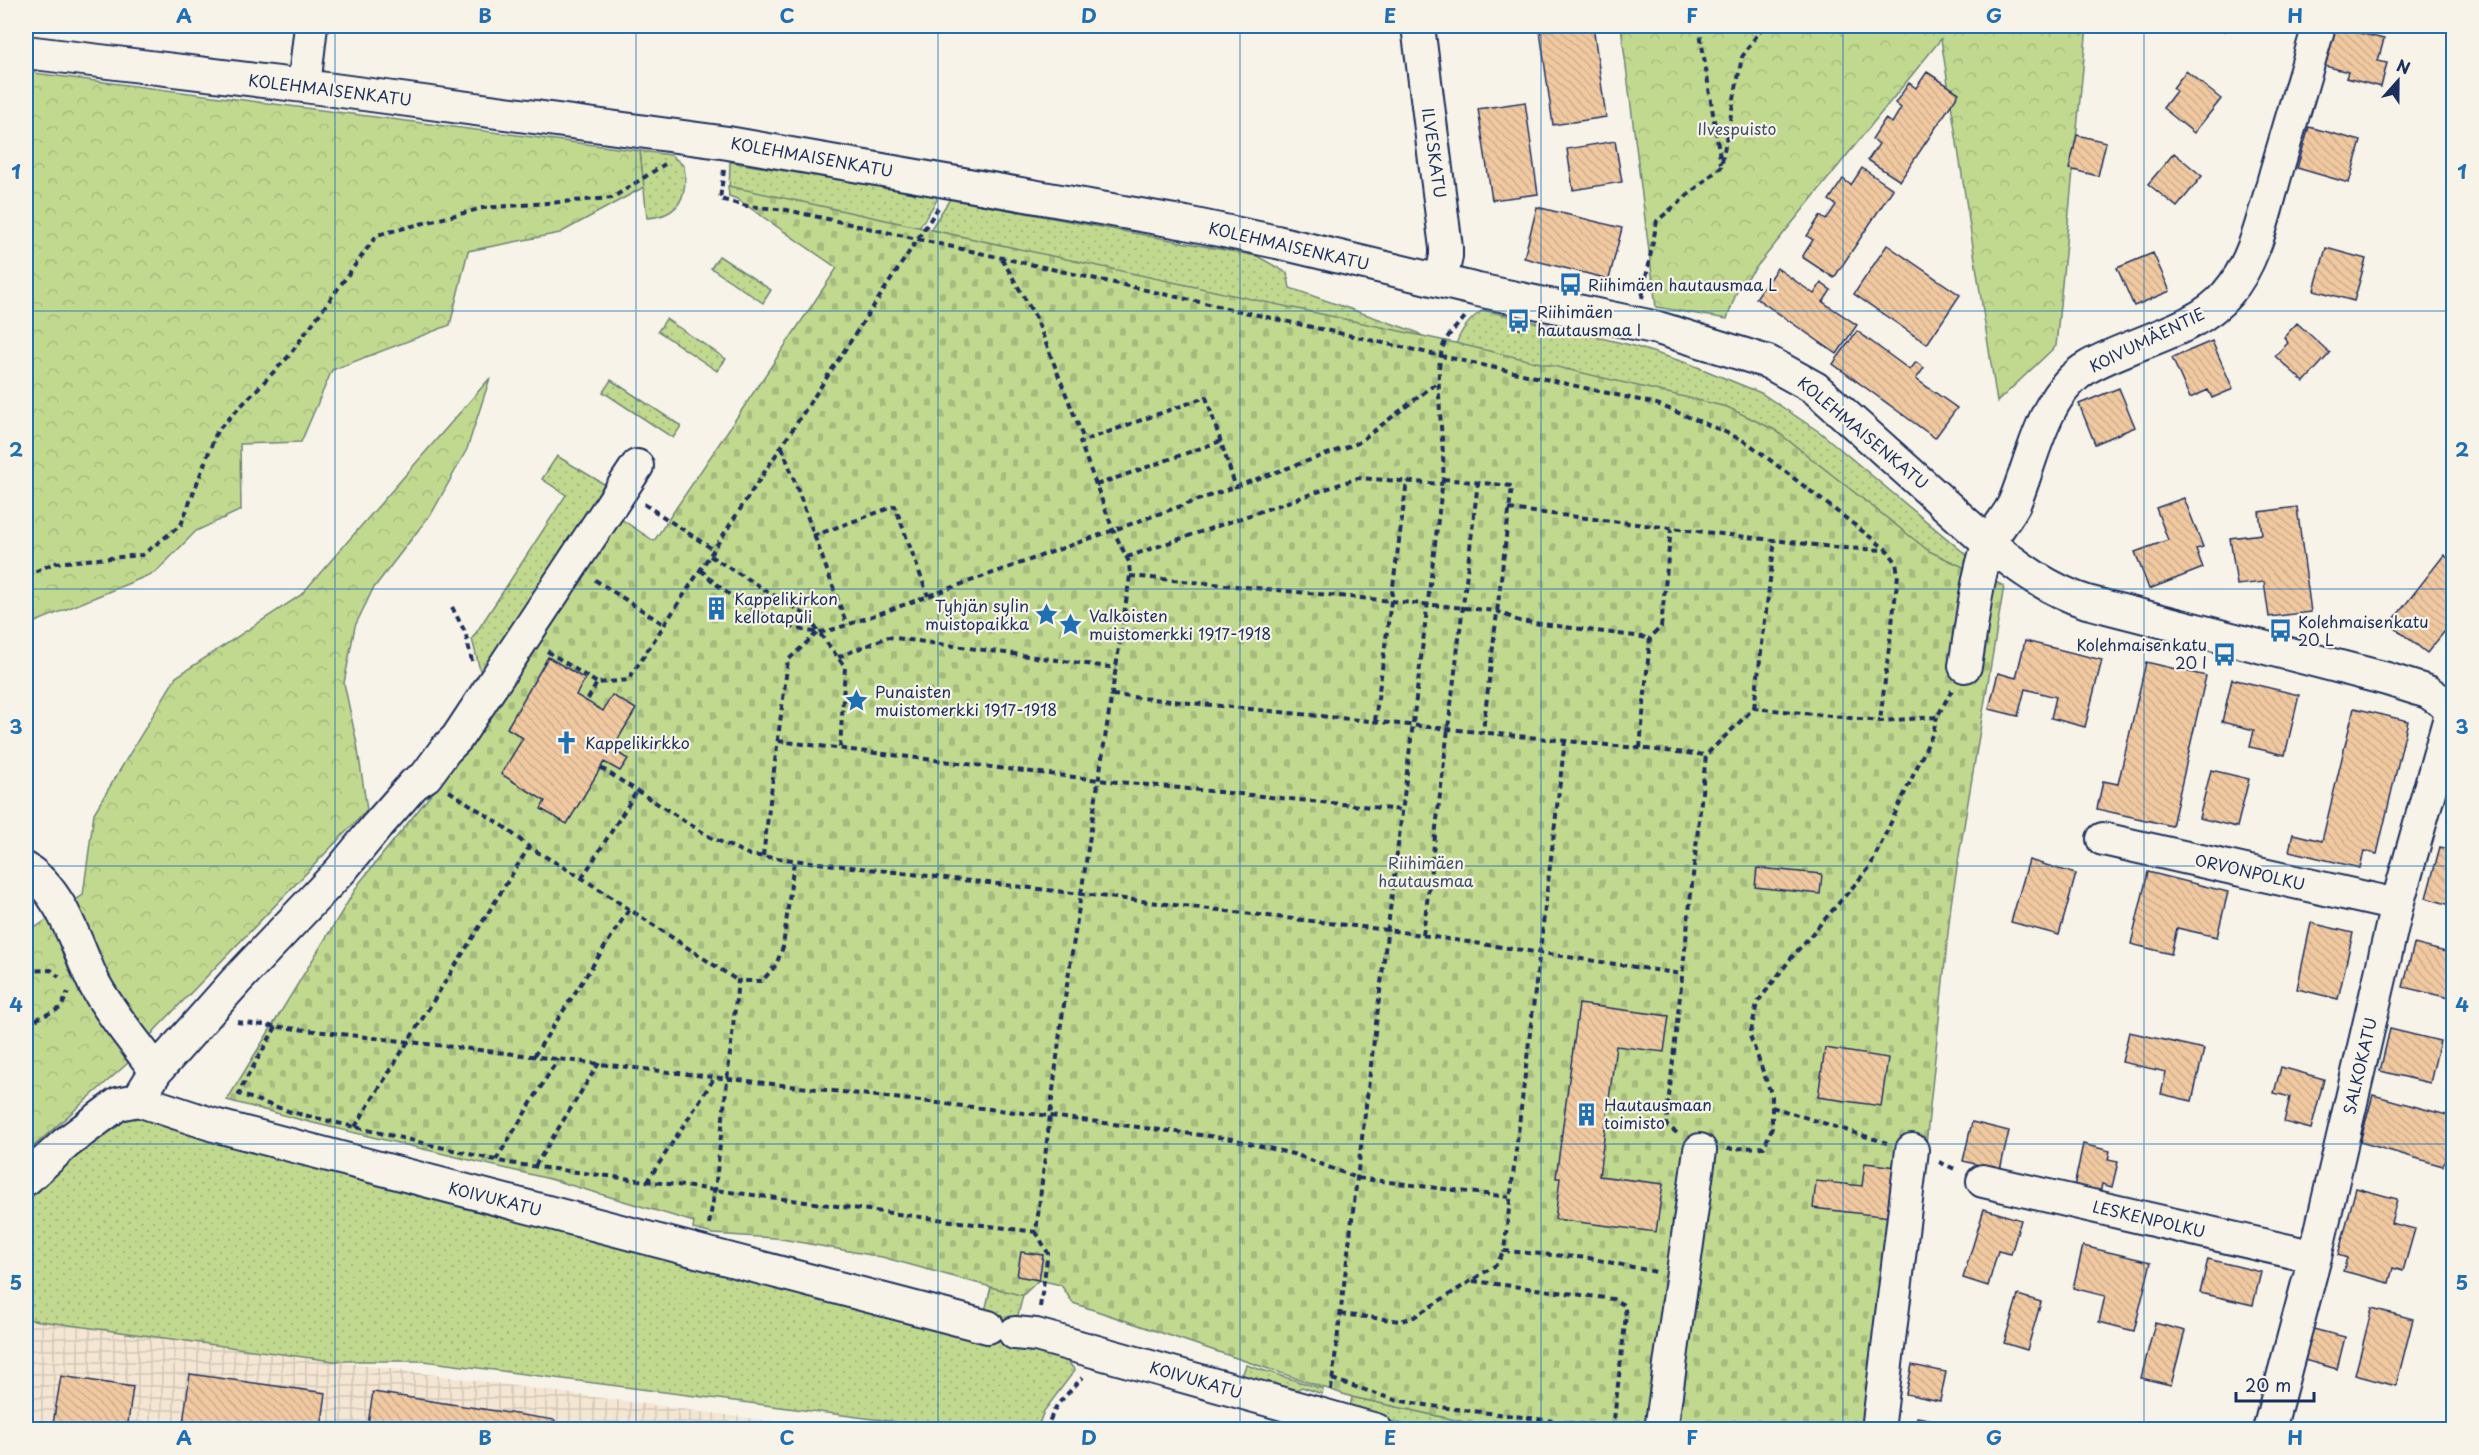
<svg xmlns="http://www.w3.org/2000/svg" width="2479" height="1455" font-family="'Playpen Sans',sans-serif">
<style>
.industrial{fill:url(#industrial-grid)}
.grass{fill:url(#grass-dots);stroke:#6e8476;stroke-width:1.5}
.forest{fill:url(#forest-crowns);stroke:#6e8476;stroke-width:1.5}
.cemetery{fill:url(#cemetery-stones);stroke:#6e8476;stroke-width:1.5}
.building{fill:url(#building-back-hatch);stroke:#1b2f5e;stroke-width:1.5}
.lines{fill:none;stroke-linecap:round;stroke-linejoin:round}
.minor-casing{stroke:#1b2f5e;stroke-width:36}
.path{stroke:#1b2f5e;stroke-width:4;stroke-dasharray:6 4.5;stroke-linecap:butt}
.minor{stroke:#f7f3e8;stroke-width:32}
.grid{fill:none;stroke:#1f6fb2;stroke-width:1.5;stroke-opacity:0.55}
.labels{text-anchor:middle;stroke-width:4.5;stroke-linejoin:round;paint-order:stroke}
.street-label{font-size:16px;fill:#1b2f5e;stroke:#f7f3e8}
.park-label{font-size:16px;fill:#3c5168;stroke:#f7f3e8}
.poi-label{font-size:16px;fill:#1b2f5e;stroke:#f7f3e8;text-anchor:start}
.neatline{fill:none;stroke:#1f6fb2;stroke-width:2}
.grid-label{font-size:20px;text-anchor:middle;font-weight:bold;fill:#1f6fb2}
</style>
<defs>
<pattern id="industrial-grid" width="8" height="8" patternUnits="userSpaceOnUse" patternTransform="scale(1.5)"><rect width="8" height="8" fill="#f5e6d3"/><path d="M0 4h8M4 0v8" fill="none" stroke="#d1c6b8"/></pattern>
<pattern id="grass-dots" width="8" height="8" patternUnits="userSpaceOnUse" patternTransform="scale(1.5)"><rect width="8" height="8" fill="#c1d98f"/><path d="M2 2h.1M6 6h.1" fill="none" stroke="#a5bb7e" stroke-width="1.8" stroke-linecap="round"/></pattern>
<pattern id="forest-crowns" width="20" height="18" patternUnits="userSpaceOnUse" patternTransform="scale(1.5)"><rect width="20" height="18" fill="#c1d98f"/><path d="M2 6a3 3 0 1 1 6 0M12 15a3 3 0 1 1 6 0" fill="none" stroke="#a5bb7e"/></pattern>
<pattern id="cemetery-stones" width="16" height="16" patternUnits="userSpaceOnUse" patternTransform="scale(1.5)"><rect width="16" height="16" fill="#c1d98f"/><path d="M2 7V4a2 2 0 0 1 4 0v3zM10 15v-3a2 2 0 0 1 4 0v3z" fill="#a5bb7e"/></pattern>
<pattern id="building-back-hatch" width="6" height="6" patternUnits="userSpaceOnUse" patternTransform="scale(1.5)"><rect width="6" height="6" fill="#f1c9a1"/><path d="M-1 5l2 2M0 0l6 6M5-1l2 2" fill="none" stroke="#cead8d"/></pattern>
</defs>
<rect width="100%" height="100%" fill="#f7f3e8"/>
<filter id="ink" filterUnits="userSpaceOnUse"><feTurbulence type="fractalNoise" baseFrequency=".0167" numOctaves="2"/><feDisplacementMap in="SourceGraphic" scale="12" xChannelSelector="R" yChannelSelector="G"/><feConvolveMatrix kernelMatrix="1 2 1 2 8 2 1 2 1" color-interpolation-filters="sRGB"/></filter>
<g filter="url(#ink)">
<path class="industrial" d="M 26,1319 L 828,1429 L 26,1430 Z"/>
<path class="grass" d="M 640,151 L 671,155 L 684,166 C 688,196 680,216 647,218 Z
M 730,162 L 937,196 L 937,200 L 918,230 L 729,196 Z
M 950,199 L 1257,256 L 1287,273 L 1290,288 L 1416,332 L 1426,338 L 1424,346 L 928,233 Z
M 719,256 L 771,290 L 763,303 L 711,268 Z
M 1483,310 L 1630,345 L 1690,364 L 1761,393 L 1821,433 L 1976,563 L 1968,576 L 1454,353 C 1457,335 1468,320 1483,310 Z
M 666,319 L 726,359 L 717,371 L 658,331 Z
M 611,380 L 681,426 L 673,438 L 603,392 Z
M 557,456 L 609,487 L 482,678 L 472,639 L 566,495 L 542,479 Z
M 134,1113 L 307,1162 L 1011,1343 L 1067,1361 L 1075,1370 L 1044,1411 L 1037,1429 L 930,1429 L 920,1425 L 424,1361 L 333,1361 L 26,1319 L 26,1191 L 84,1140 Z
M 991,1287 L 1023,1295 L 1016,1323 L 984,1315 Z
M 1246,1365 L 1323,1389 L 1322,1394 L 1302,1387 L 1287,1394 L 1240,1382 Z
M 1352,1397 L 1496,1429 L 1422,1429 L 1354,1412 L 1350,1408 Z"/>
<path class="forest" d="M 1621,26 L 2087,26 L 2056,346 L 1997,402 L 1941,39 L 1737,291 L 1727,319 L 1656,307 Z
M 26,72 L 640,151 L 644,187 L 560,233 L 468,251 L 450,325 L 332,370 L 301,442 L 240,444 L 241,510 L 196,531 L 156,572 L 26,626 Z
M 490,378 L 467,449 L 433,511 L 373,589 L 355,626 L 344,683 L 357,744 L 367,810 L 156,1029 L 128,1063 L 26,1153 L 26,921 L 36,927 L 83,895 L 94,813 L 176,677 L 301,595 Z"/>
<path class="cemetery" d="M 728,186 L 1455,343 L 1727,407 L 1775,430 L 1929,551 L 2004,586 L 1951,904 L 1927,1135 L 1892,1429 L 1496,1429 L 1352,1397 L 1073,1303 L 1061,1285 L 1039,1280 L 1023,1295 L 1020,1295 L 882,1257 L 776,1238 L 713,1234 L 693,1229 L 694,1222 L 550,1179 L 309,1122 L 227,1100 L 360,882 L 442,781 L 615,515 L 654,541 L 837,268 L 737,199 L 729,196 Z"/>
<path class="building" d="M 1584,26 L 1593,26 L 1606,117 L 1553,125 L 1540,31 Z
M 2217,26 L 2229,26 L 2225,31 Z
M 2336,27 L 2384,39 L 2378,61 L 2387,63 L 2381,87 L 2346,78 L 2348,72 L 2325,66 Z
M 2186,71 L 2221,99 L 2194,133 L 2163,108 L 2176,91 L 2173,88 Z
M 1927,72 L 1959,93 L 1900,181 L 1868,160 L 1879,144 L 1872,139 L 1885,119 L 1892,123 L 1901,108 L 1895,103 L 1909,83 L 1916,88 Z
M 1525,102 L 1538,194 L 1492,200 L 1478,109 Z
M 2309,127 L 2361,141 L 2349,183 L 2297,168 Z
M 2077,135 L 2106,142 L 2098,176 L 2069,169 Z
M 1615,141 L 1622,182 L 1573,190 L 1567,149 Z
M 2174,153 L 2202,176 L 2177,207 L 2148,184 Z
M 1862,168 L 1893,189 L 1834,278 L 1802,257 L 1813,240 L 1807,236 L 1820,216 L 1826,220 L 1836,205 L 1829,200 L 1843,179 L 1851,185 Z
M 1537,207 L 1622,228 L 1609,279 L 1524,258 Z
M 1887,245 L 1960,295 L 1927,344 L 1854,294 Z
M 2326,248 L 2366,259 L 2354,301 L 2314,290 Z
M 2153,253 L 2170,291 L 2134,306 L 2117,268 Z
M 1777,268 L 1814,294 L 1821,283 L 1831,290 L 1823,302 L 1857,325 L 1837,354 L 1756,298 Z
M 1512,321 L 1525,324 L 1523,330 L 1511,327 Z
M 2297,323 L 2330,353 L 2304,382 L 2275,356 L 2288,343 L 2284,337 Z
M 1857,331 L 1910,370 L 1916,362 L 1924,368 L 1916,379 L 1957,408 L 1935,438 L 1833,364 Z
M 2212,341 L 2233,389 L 2212,398 L 2208,390 L 2190,398 L 2172,358 Z
M 2119,388 L 2135,427 L 2095,444 L 2079,404 Z
M 2184,498 L 2203,547 L 2196,549 L 2203,568 L 2149,589 L 2135,552 L 2168,540 L 2156,508 Z
M 2297,507 L 2311,612 L 2269,617 L 2264,582 L 2237,585 L 2230,538 L 2262,534 L 2259,512 Z
M 2444,555 L 2454,563 L 2454,620 L 2427,653 L 2390,624 Z
M 716,600 L 724,606 L 717,616 L 709,610 Z
M 2025,641 L 2102,660 L 2085,727 L 2051,718 L 2056,697 L 2025,689 L 2018,716 L 1989,709 L 1998,673 L 2016,678 Z
M 548,657 L 585,679 L 576,695 L 603,711 L 612,695 L 636,709 L 612,749 L 628,759 L 620,771 L 604,762 L 567,824 L 541,809 L 545,801 L 501,774 L 523,738 L 507,728 Z
M 2146,662 L 2206,676 L 2172,826 L 2097,809 L 2103,781 L 2118,784 Z
M 2232,679 L 2299,695 L 2285,755 L 2250,747 L 2254,730 L 2222,722 Z
M 2354,708 L 2408,721 L 2377,854 L 2364,851 L 2360,868 L 2289,851 L 2293,834 L 2322,841 Z
M 2211,770 L 2249,779 L 2237,827 L 2199,818 Z
M 2440,847 L 2454,850 L 2454,906 L 2426,898 Z
M 2029,860 L 2076,874 L 2059,935 L 2011,922 Z
M 1757,868 L 1822,874 L 1820,894 L 1755,887 Z
M 2148,872 L 2228,892 L 2217,937 L 2177,928 L 2171,954 L 2131,944 Z
M 2311,923 L 2353,933 L 2338,999 L 2297,989 Z
M 2414,944 L 2454,954 L 2454,999 L 2403,987 Z
M 1579,1004 L 1669,1016 L 1664,1052 L 1616,1046 L 1599,1176 L 1663,1184 L 1656,1232 L 1555,1219 L 1560,1178 L 1556,1178 Z
M 2390,1029 L 2440,1041 L 2430,1083 L 2380,1071 Z
M 2129,1032 L 2204,1049 L 2192,1101 L 2161,1094 L 2166,1072 L 2122,1062 Z
M 1825,1048 L 1888,1058 L 1881,1106 L 1818,1097 Z
M 2281,1067 L 2324,1079 L 2311,1129 L 2284,1122 L 2290,1097 L 2274,1093 Z
M 2373,1095 L 2454,1117 L 2454,1129 L 2443,1166 L 2360,1142 Z
M 1972,1122 L 2009,1131 L 2000,1170 L 1963,1161 Z
M 2083,1144 L 2110,1151 L 2108,1160 L 2118,1162 L 2112,1187 L 2102,1184 L 2100,1193 L 2074,1187 Z
M 1865,1163 L 1896,1167 L 1890,1217 L 1813,1208 L 1816,1181 L 1862,1186 Z
M 2356,1188 L 2397,1199 L 2391,1223 L 2415,1229 L 2403,1271 L 2393,1268 L 2389,1283 L 2343,1271 L 2347,1258 L 2338,1255 Z
M 1984,1209 L 2021,1220 L 2011,1254 L 1998,1251 L 1988,1286 L 1963,1278 Z
M 2083,1246 L 2151,1262 L 2134,1331 L 2099,1322 L 2105,1296 L 2073,1288 Z
M 1021,1252 L 1043,1255 L 1039,1280 L 1017,1276 Z
M 2208,1259 L 2261,1272 L 2253,1305 L 2200,1293 Z
M 2018,1295 L 2041,1302 L 2027,1350 L 2004,1343 Z
M 2372,1308 L 2413,1319 L 2396,1386 L 2355,1375 Z
M 2155,1323 L 2185,1331 L 2171,1385 L 2141,1378 Z
M 2313,1329 L 2345,1337 L 2337,1369 L 2304,1360 Z
M 1912,1365 L 1946,1372 L 1940,1401 L 1906,1394 Z
M 190,1374 L 326,1393 L 321,1430 L 182,1430 Z
M 61,1376 L 133,1387 L 127,1430 L 52,1430 Z
M 373,1392 L 555,1420 L 553,1430 L 367,1430 Z
M 1917,1417 L 1940,1421 L 1938,1430 L 1914,1430 Z
M 2287,1422 L 2315,1430 L 2285,1430 Z"/>
<g class="lines">
<defs>
<path id="minor" d="M 1418,26 L 1446,248 L 1446,256 L 1441,281
M 26,52 L 304,86 L 728,143 L 1186,223 L 1277,242 L 1478,290 L 1658,328 L 1768,362 L 1815,388 L 1989,544 C 2020,568 2049,590 2087,602 L 2387,679 L 2428,692 L 2454,710
M 304,86 L 311,26
M 1965,666 C 1972,627 1975,584 1988,546 C 1993,533 2007,518 2014,504 C 2033,459 2043,393 2088,367 C 2129,343 2197,331 2227,294 C 2256,261 2265,210 2277,169 C 2291,121 2305,73 2319,26
M 2103,839 L 2397,905
M 26,869 C 64,894 75,944 94,983 C 109,1012 137,1044 156,1071
M 138,1100 L 156,1071 L 236,981 L 341,870 L 377,826 L 414,784 L 426,776 L 445,750 L 457,738 L 637,466
M 26,1179 L 66,1143 L 118,1104 L 138,1100 L 214,1125 L 988,1327
M 1983,1181 L 2315,1257
M 1015,1333 L 1036,1335 L 1376,1430
M 1661,1430 L 1700,1150
M 1878,1430 L 1912,1150
M 2269,1430 L 2315,1257 L 2397,905 L 2454,703"/>
</defs>
<use href="#minor" class="minor-casing"/>
<path class="path" d="M 1699,26 L 1721,164
M 724,170 L 720,199 L 747,206 L 787,210 L 1657,404 L 1723,431 L 1748,443 L 1887,550 L 1896,562 L 1898,575 L 1880,721
M 1002,259 L 1036,318 L 1084,440
M 1642,298 L 1657,221 L 1721,167 L 1742,57 L 1763,26
M 782,447 L 847,625
M 1443,479 L 1512,486 L 1483,731
M 1096,485 L 1221,441
M 644,504 L 714,550
M 1509,509 L 1841,548 L 1886,550
M 813,536 L 895,506 L 928,596
M 710,556 L 806,615 L 845,667 L 840,748
M 1127,557 L 1358,478 L 1443,484
M 701,570 C 727,597 776,628 815,632 C 824,633 837,628 847,625 L 1358,443 L 1438,382
M 26,576 L 54,563 L 142,555 L 181,525 L 217,431 L 288,357 L 377,235 L 483,208 L 612,198 L 665,164
M 1130,576 L 1497,611 L 1519,621 L 1650,638
M 595,580 L 665,625
M 452,607 L 465,632 L 472,661
M 547,651 L 597,683
M 838,657 L 888,637 L 1116,668
M 1112,695 L 1706,755
M 588,699 L 597,683 L 628,680 L 938,208
M 1754,708 L 1775,540
M 1375,721 L 1407,481
M 1565,740 L 1504,1251 L 1589,1258 L 1656,1272
M 778,741 L 1098,780 L 1402,810
M 1640,748 L 1650,638 L 1661,627 L 1671,528
M 601,768 L 710,837 L 750,855 L 1388,930 L 1682,974
M 449,791 L 503,826 L 529,847 L 582,878 L 738,981
M 763,856 L 788,660 L 817,633
M 582,878 L 637,791
M 1423,935 L 1478,482
M 26,971 L 51,970 L 59,977
M 237,1022 L 1050,1116 L 1232,1139 L 1297,1155 L 1357,1178 L 1509,1197
M 26,1024 L 61,1008 L 68,992
M 276,1027 L 241,1088 L 239,1094 L 291,1112 L 508,1163 L 1036,1232
M 534,1056 L 630,908
M 1772,1107 L 1887,1143
M 355,1127 L 529,847
M 1677,1133 L 1666,1125 L 1706,755 L 1754,708 L 1880,721 L 1937,717 L 1952,690
M 1727,1149 L 1764,1147 L 1772,1128 L 1772,1096 L 1750,1036 L 1757,1003 L 1792,957 L 1870,867 L 1933,733 L 1937,717
M 496,1160 L 558,1059
M 1939,1162 L 1957,1170
M 535,1166 L 599,1063
M 647,1182 L 715,1077
M 709,1224 L 715,1190 L 738,981 L 762,981 L 776,965 L 783,947 L 794,861
M 1473,1281 L 1613,1299 L 1624,1305 L 1626,1315 L 1613,1428
M 1040,1307 L 1048,1253 L 1036,1232 L 1061,1024 L 1130,576 L 1129,562 L 1113,530 L 1080,442 L 1206,397 L 1236,488
M 1340,1314 L 1401,1321 L 1414,1317 L 1496,1265 L 1504,1251
M 1332,1379 L 1395,1400 L 1432,1406 L 1628,1430
M 1331,1390 L 1443,479 C 1446,445 1430,366 1446,340 C 1451,331 1460,323 1467,315
M 1045,1430 L 1057,1405 L 1083,1377"/>
<use href="#minor" class="minor"/>
</g>
</g>
<path class="grid" d="M 335,26 L 335,1430M 636,26 L 636,1430M 938,26 L 938,1430M 1240,26 L 1240,1430M 1541,26 L 1541,1430M 1843,26 L 1843,1430M 2144,26 L 2144,1430M 26,311 L 2454,311M 26,589 L 2454,589M 26,866 L 2454,866M 26,1144 L 2454,1144"/>
<defs>
<symbol id="bus-bare" viewBox="-9 -9 18 18"><path d="M-5-6H5V4H4V6H2V4H-2V6H-4V4H-5ZM-3.5-4V0h7V-4ZM-3.5 1.2v1.5H-2V1.2ZM2 1.2v1.5H3.5V1.2Z" fill="#1f6fb2" stroke="#f7f3e8" stroke-width="2.5" paint-order="stroke"/></symbol>
<symbol id="building-bare" viewBox="-9 -9 18 18"><path d="M-4-6H4V6H1V3H-1V6H-4ZM-2.5-4.3h1.7v1.8h-1.7ZM.8-4.3h1.7v1.8H.8ZM-2.5-1h1.7V.8h-1.7ZM.8-1h1.7V.8H.8Z" fill="#1f6fb2" stroke="#f7f3e8" stroke-width="2.5" paint-order="stroke"/></symbol>
<symbol id="sight-bare" viewBox="-9 -9 18 18"><path d="M0-6L1.8-2.2L6-1.7L2.9 1.2L3.7 5.4L0 3.3L-3.7 5.4L-2.9 1.2L-6-1.7L-1.8-2.2Z" fill="#1f6fb2" stroke="#f7f3e8" stroke-width="2.5" paint-order="stroke"/></symbol>
<symbol id="church-bare" viewBox="-9 -9 18 18"><path d="M-1.2-6h2.4v3.5h3.3v2.4h-3.3V6h-2.4V-.1h-3.3v-2.4h3.3Z" fill="#1f6fb2" stroke="#f7f3e8" stroke-width="2.5" paint-order="stroke"/></symbol>
</defs>
<g fill-rule="evenodd">
<use href="#bus-bare" x="1554" y="268" width="33" height="33"/>
<use href="#bus-bare" x="1502" y="304" width="33" height="33"/>
<use href="#building-bare" x="700" y="592" width="33" height="33"/>
<use href="#sight-bare" x="1030" y="598" width="33" height="33"/>
<use href="#sight-bare" x="1054" y="608" width="33" height="33"/>
<use href="#bus-bare" x="2264" y="614" width="33" height="33"/>
<use href="#bus-bare" x="2208" y="638" width="33" height="33"/>
<use href="#sight-bare" x="840" y="684" width="33" height="33"/>
<use href="#church-bare" x="550" y="726" width="33" height="33"/>
<use href="#building-bare" x="1570" y="1098" width="33" height="33"/>
</g>
<g class="labels">
<g class="street-label">
<text transform="translate(330 90) rotate(7)" y="6">KOLEHMAISENKATU</text>
<text transform="translate(1434 153) rotate(82)" y="6">ILVESKATU</text>
<text transform="translate(812 157) rotate(10)" y="6">KOLEHMAISENKATU</text>
<text transform="translate(1289 246) rotate(13)" y="6">KOLEHMAISENKATU</text>
<text transform="translate(2147 340) rotate(-26)" y="6">KOIVUMÄENTIE</text>
<text transform="translate(1863 433) rotate(40)" y="6">KOLEHMAISENKATU</text>
<text transform="translate(2250 872) rotate(13)" y="6">ORVONPOLKU</text>
<text transform="translate(2360 1066) rotate(-77)" y="6">SALKOKATU</text>
<text transform="translate(495 1199) rotate(14)" y="6">KOIVUKATU</text>
<text transform="translate(2149 1219) rotate(13)" y="6">LESKENPOLKU</text>
<text transform="translate(1196 1380) rotate(16)" y="6">KOIVUKATU</text>
</g>
<g class="park-label">
<text x="1737" y="135">Ilvespuisto</text>
<text x="1426" y="869">Riihimäen<tspan x="1426" dy="18">hautausmaa</tspan></text>
</g>
<g class="poi-label">
<text x="1588" y="291">Riihimäen hautausmaa L</text>
<text x="1537" y="318">Riihimäen<tspan x="1537" dy="18">hautausmaa I</tspan></text>
<text x="734" y="605">Kappelikirkon<tspan x="734" dy="18">kellotapuli</tspan></text>
<text x="1029" y="612" text-anchor="end">Tyhjän sylin<tspan x="1029" dy="18">muistopaikka</tspan></text>
<text x="1089" y="622">Valkoisten<tspan x="1089" dy="18">muistomerkki 1917-1918</tspan></text>
<text x="2298" y="628">Kolehmaisenkatu<tspan x="2298" dy="18">20 L</tspan></text>
<text x="2207" y="651" text-anchor="end">Kolehmaisenkatu<tspan x="2207" dy="18">20 I</tspan></text>
<text x="875" y="698">Punaisten<tspan x="875" dy="18">muistomerkki 1917-1918</tspan></text>
<text x="585" y="749">Kappelikirkko</text>
<text x="1604" y="1111">Hautausmaan<tspan x="1604" dy="18">toimisto</tspan></text>
</g>
</g>
<rect width="2479" height="1455" fill="none" stroke="#f7f3e8" stroke-width="66"/>
<g transform="translate(2398 81) rotate(21)" stroke="#f7f3e8" stroke-width="4.5" paint-order="stroke">
<path d="M0-4.5L10 22L0 15L-10 22Z" fill="#1b2f5e"/>
<text y="-9" font-size="16" font-weight="bold" text-anchor="middle" fill="#1b2f5e">N</text>
</g>
<path d="M2236 1392v9h78v-9" fill="none" stroke="#1b2f5e" stroke-width="3"/>
<text x="2245" y="1392" font-size="18" fill="#1b2f5e" stroke="#f7f3e8" stroke-width="4.5" paint-order="stroke">20 m</text>
<rect x="33" y="33" width="2413" height="1389" class="neatline"/>
<g class="grid-label">
<text x="184" y="23">A</text>
<text x="485" y="23">B</text>
<text x="787" y="23">C</text>
<text x="1089" y="23">D</text>
<text x="1390" y="23">E</text>
<text x="1692" y="23">F</text>
<text x="1994" y="23">G</text>
<text x="2295" y="23">H</text>
<text x="16" y="179">1</text>
<text x="2462" y="179">1</text>
<text x="16" y="457">2</text>
<text x="2462" y="457">2</text>
<text x="16" y="734">3</text>
<text x="2462" y="734">3</text>
<text x="16" y="1012">4</text>
<text x="2462" y="1012">4</text>
<text x="16" y="1290">5</text>
<text x="2462" y="1290">5</text>
<text x="184" y="1445">A</text>
<text x="485" y="1445">B</text>
<text x="787" y="1445">C</text>
<text x="1089" y="1445">D</text>
<text x="1390" y="1445">E</text>
<text x="1692" y="1445">F</text>
<text x="1994" y="1445">G</text>
<text x="2295" y="1445">H</text>
</g>
</svg>
